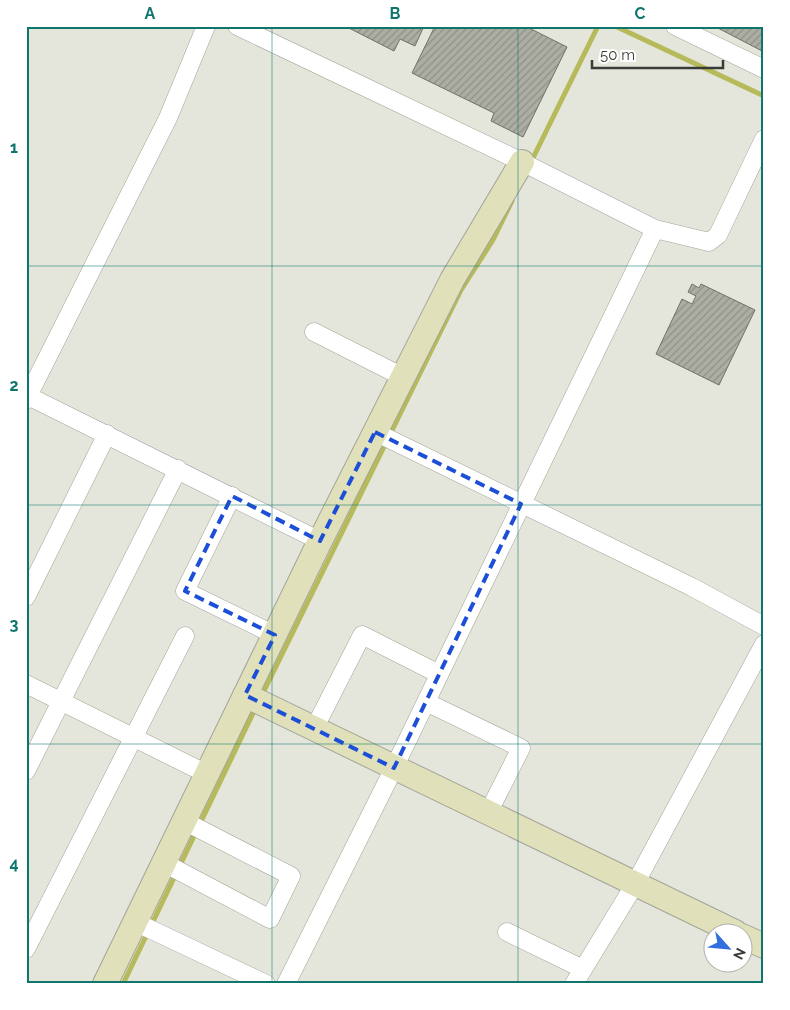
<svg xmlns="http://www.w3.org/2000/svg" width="790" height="1010" font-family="Raleway,sans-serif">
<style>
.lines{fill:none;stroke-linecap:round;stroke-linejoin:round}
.stream{stroke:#b6ba5a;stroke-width:5}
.building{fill:url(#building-hatch);stroke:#707167}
.street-casing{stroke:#a3a49a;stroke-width:19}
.secondary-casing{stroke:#a3a49a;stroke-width:26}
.street{stroke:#fff;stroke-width:18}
.secondary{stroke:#e0e1ba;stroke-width:24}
.marked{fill:none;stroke:#1d4ed8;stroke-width:4;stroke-dasharray:10 6;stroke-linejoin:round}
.grid{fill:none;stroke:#0f766e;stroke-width:1;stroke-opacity:0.55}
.neatline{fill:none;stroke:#0f766e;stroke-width:2}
.grid-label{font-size:16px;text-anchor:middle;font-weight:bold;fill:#0f766e}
</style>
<defs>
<pattern id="building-hatch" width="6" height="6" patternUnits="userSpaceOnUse" patternTransform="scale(1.25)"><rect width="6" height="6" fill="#adaea3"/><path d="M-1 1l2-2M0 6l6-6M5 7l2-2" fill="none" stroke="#8e8f86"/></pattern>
</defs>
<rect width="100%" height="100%" fill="#e5e6db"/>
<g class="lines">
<path class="stream" d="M 615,26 L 764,96
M 531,162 L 598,26
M 262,695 L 461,290 L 493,240 L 512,201
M 123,984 L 256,707"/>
</g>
<path class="building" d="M 345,26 L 424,26 L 415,46 L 400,39 L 394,51 Z
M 435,26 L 525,26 L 567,47 L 523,137 L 491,121 L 494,113 L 412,73 Z
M 714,26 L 764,26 L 764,52 Z
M 692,284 L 699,288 L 701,284 L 755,310 L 719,385 L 656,354 L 682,299 L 692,304 L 696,296 L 688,292 Z"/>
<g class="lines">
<defs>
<path id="street" d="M 237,26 L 522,162 L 655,229 L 709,242 L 718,235 L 764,139
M 675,26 L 764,69
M 314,332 L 403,377
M 26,395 L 320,541
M 26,400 L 168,118 L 206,26
M 375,432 L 692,587 L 764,626
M 232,496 L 185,591 L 275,635
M 26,597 L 107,434
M 26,684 L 207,774
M 426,702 L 521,748 L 488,813
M 314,729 L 362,635 L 439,674
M 26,771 L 178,469
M 164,863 L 270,919 L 291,876 L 184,821
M 135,922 L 266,984
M 507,932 L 583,969
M 26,949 L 185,636
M 286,984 L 394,768 L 655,229
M 574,984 L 635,884 L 764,644"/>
<path id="secondary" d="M 245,695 L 735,932
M 742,936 L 764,946
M 105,984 L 320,541 L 452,280 L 522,162"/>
</defs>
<use href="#street" class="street-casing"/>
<use href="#secondary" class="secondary-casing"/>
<use href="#street" class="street"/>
<use href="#secondary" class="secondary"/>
</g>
<path class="marked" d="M 375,432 L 521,504 L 394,768 L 245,695 L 275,635 L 185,591 L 232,496 L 320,541 Z"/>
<path class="grid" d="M 272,26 L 272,984M 518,26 L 518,984M 26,266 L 764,266M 26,505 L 764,505M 26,744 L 764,744"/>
<rect width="790" height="1010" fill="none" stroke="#ffffff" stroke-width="55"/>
<g transform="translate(728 948) rotate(117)"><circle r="24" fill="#ffffff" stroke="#b0b0af"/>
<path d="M0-4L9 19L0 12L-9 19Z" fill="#326fdd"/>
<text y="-8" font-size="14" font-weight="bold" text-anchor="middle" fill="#3a3a36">N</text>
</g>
<path d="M592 60v8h131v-8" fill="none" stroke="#3a3a36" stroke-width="2.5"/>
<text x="600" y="60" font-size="15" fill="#3a3a36" stroke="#ffffff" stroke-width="4" paint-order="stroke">50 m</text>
<rect x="28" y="28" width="734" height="954" class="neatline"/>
<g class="grid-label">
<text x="150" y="19">A</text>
<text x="395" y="19">B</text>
<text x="640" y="19">C</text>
<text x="14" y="153">1</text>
<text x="14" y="391">2</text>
<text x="14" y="630">3</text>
<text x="14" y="869">4</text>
</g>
</svg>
